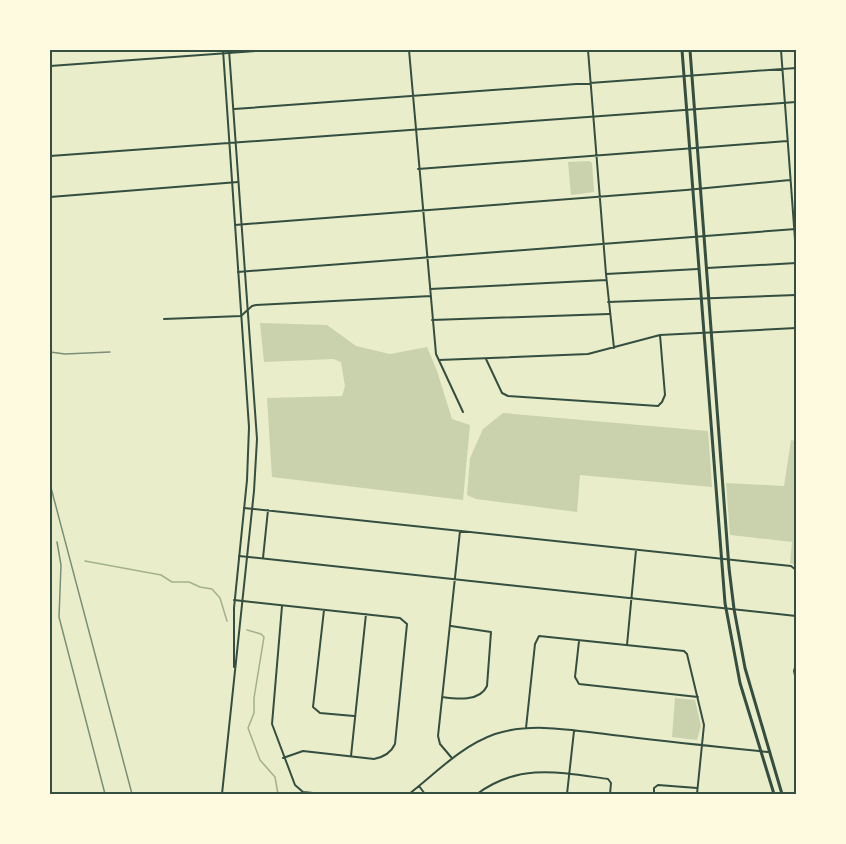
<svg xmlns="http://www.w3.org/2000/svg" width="846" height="844" font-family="Figtree,sans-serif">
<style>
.green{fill:#cad2ad}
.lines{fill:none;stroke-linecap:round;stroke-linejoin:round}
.stream{stroke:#a3b18a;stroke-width:1.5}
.minor{stroke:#344e41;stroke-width:2}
.tertiary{stroke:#344e41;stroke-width:2}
.secondary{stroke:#344e41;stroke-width:3}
.rail{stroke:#7c8e77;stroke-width:1.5}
.neatline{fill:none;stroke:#344e41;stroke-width:2}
</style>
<rect width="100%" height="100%" fill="#e9edc9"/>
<path class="green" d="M 589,161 L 592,163 L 594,192 L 571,195 L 568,162 Z
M 260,323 L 327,325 L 356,346 L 390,354 L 427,347 L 437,371 L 452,419 L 470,425 L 463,500 L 272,477 L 267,398 L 342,396 L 345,386 L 341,362 L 333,359 L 264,362 Z
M 503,413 L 708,431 L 712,487 L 580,475 L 577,512 L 476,499 L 467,495 L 470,458 L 483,429 Z
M 791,440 L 796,441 L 796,566 L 790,563 L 792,542 L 730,535 L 726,483 L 784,486 Z
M 675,698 L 695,700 L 701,726 L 697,740 L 672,737 Z"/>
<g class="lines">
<path class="stream" d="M 85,561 L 161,575 L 172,582 L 189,582 L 200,587 L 212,589 L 220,598 L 227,621
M 247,630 L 261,634 L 264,637 L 254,698 L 254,713 L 248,728 L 260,760 L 275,777 L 278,794"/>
<path class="minor" d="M 409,50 L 436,354 L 463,412
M 588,50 L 606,274
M 781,50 L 796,253
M 50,66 L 269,50
M 234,109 L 796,68
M 418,169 L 787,141
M 50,197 L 238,182
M 235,225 L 686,190 L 790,180
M 707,268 L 796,263
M 238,272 L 796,229
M 430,289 L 606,280
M 608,302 L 796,295
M 164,319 L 241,316 L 252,306 L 256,305 L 431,296
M 432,320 L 609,314
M 614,348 L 606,274 L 698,269
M 486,359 L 502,393 L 508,396 L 658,406 L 662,402 L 665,395 L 660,335
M 439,360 L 588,354 L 660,335 L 796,328
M 244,508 L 791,566 L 796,570
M 239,556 L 796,616
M 263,558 L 268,510
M 234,600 L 400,618 L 407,624 L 395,744 C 391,753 384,757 374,759 L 303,751 L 283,758
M 282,606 L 272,724 L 295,785 L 303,792 L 323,794
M 324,610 L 313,707 L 320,713 L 354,716
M 579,641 L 575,677 L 579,684 L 698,697
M 627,645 L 636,550
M 796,664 L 794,671 L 796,680
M 442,697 C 456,699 480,702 487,686 L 491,632 L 451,626
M 526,728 L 535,644 L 539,636 L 684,651 L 687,654 L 704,725 L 697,794
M 351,756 L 366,614
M 451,757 L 440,744 L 438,736 L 460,531
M 419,786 L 425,794
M 409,794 C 436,773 461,746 495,734 C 535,721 581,732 622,736 C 671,742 719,747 768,752
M 477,794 C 519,763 559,772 608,779 L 611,783 L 610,794
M 567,794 L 574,731
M 654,794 L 654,788 L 658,785 L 697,788"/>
<path class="tertiary" d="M 223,50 L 249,427 L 247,480 L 234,608 L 234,667
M 50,156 L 796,102
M 222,794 L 254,491 L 257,439 L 229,50"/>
<path class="secondary" d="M 682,50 L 725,603 L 740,683 L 774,794
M 690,50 L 729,568 L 734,609 L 745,668 L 782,794"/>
<path class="rail" d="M 50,352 L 65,354 L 110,352
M 50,484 L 132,794
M 57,542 L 61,565 L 59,617 L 105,794"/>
</g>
<rect width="846" height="844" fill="none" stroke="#fefae0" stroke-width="102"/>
<rect x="51" y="51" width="744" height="742" class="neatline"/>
</svg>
